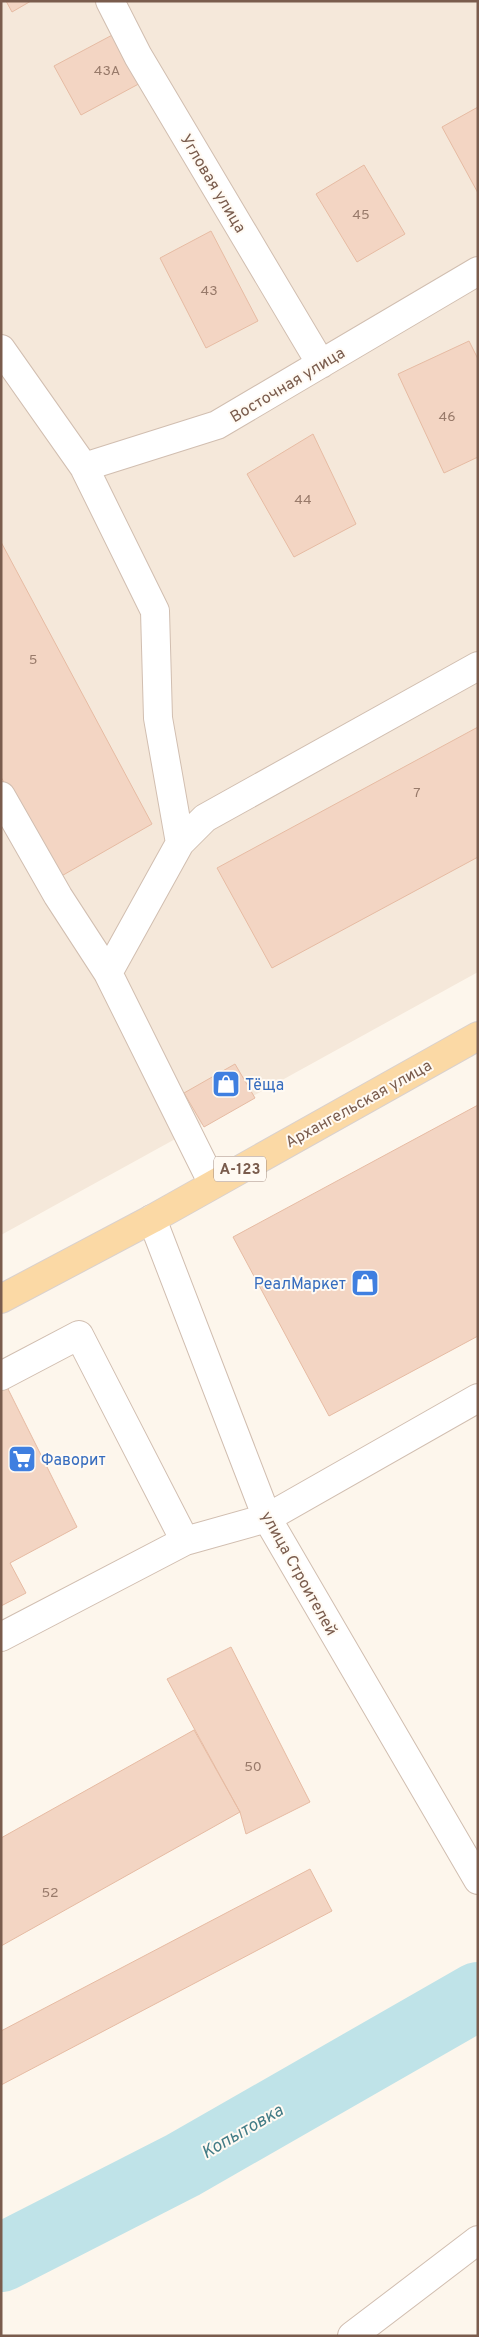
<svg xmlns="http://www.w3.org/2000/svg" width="479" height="2337" font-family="Overpass,sans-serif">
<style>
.residential{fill:#f5e8da}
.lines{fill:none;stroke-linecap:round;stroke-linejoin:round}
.river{stroke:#bfe3e8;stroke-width:68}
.building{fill:#f3d5c3;stroke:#e6bba3}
.minor-casing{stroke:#d1beb0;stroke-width:30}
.major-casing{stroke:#dad1cd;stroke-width:30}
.minor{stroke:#fff;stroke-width:28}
.major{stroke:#fbd9a5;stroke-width:28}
.labels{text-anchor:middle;stroke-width:4;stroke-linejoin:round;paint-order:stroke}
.number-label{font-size:14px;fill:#987a6a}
.shield{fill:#fffaf3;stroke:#a28b7f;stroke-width:1}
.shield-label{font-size:15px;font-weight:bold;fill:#7a5c4d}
.street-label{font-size:16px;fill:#7a5c4d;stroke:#fffaf3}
.shop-label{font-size:16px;fill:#366cbe;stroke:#fffaf3;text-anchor:start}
.water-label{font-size:18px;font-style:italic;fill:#437c86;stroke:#fffaf3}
</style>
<rect width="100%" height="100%" fill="#fdf6ec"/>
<path class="residential" d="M 1,1 L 478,1 L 478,972 L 1,1235 Z"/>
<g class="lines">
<path class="river" d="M 1,2258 L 183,2165 L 478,1996"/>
</g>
<path class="building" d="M 6,1 L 31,1 L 12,12 Z
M 133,24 L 159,73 L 81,115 L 54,66 Z
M 478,107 L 478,193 L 442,127 Z
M 364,165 L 405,234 L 357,262 L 316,194 Z
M 211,231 L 258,321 L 206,348 L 160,258 Z
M 469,341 L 478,359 L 478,457 L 444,473 L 398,374 Z
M 313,434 L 356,524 L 294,557 L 247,474 Z
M 1,542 L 152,824 L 58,878 L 1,777 Z
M 478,727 L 478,857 L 272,968 L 217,868 Z
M 235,1064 L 255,1098 L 204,1127 L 184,1093 Z
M 478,1105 L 478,1336 L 329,1416 L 233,1237 Z
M 7,1387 L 77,1527 L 10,1563 L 26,1593 L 1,1606 L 1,1390 Z
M 231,1647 L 310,1802 L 246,1834 L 240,1812 L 167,1679 Z
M 194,1730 L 240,1812 L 1,1946 L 1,1838 Z
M 310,1869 L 332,1911 L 1,2085 L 1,2031 Z"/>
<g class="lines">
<defs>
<path id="minor" d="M 110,1 L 138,56 L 321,364
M 1,349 L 84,467 L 155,611 L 158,718 L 180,843
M 84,467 L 217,425 L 478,271
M 1,796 L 58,896 L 108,973 L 213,1184
M 108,973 L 180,843 L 205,818 L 478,666
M 152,1219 L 267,1518 L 478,1880
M 1,1376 L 79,1335 L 185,1541
M 1,1637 L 185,1541 L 267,1518 L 478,1398
M 352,2336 L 478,2240"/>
<path id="major" d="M 1,1299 L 152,1219 L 478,1036"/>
</defs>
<use href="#minor" class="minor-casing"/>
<use href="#major" class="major-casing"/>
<use href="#minor" class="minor"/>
<use href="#major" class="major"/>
</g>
<defs>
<symbol id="shop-square" viewBox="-11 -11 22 22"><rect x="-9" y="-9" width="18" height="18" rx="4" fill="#3f7fe0" stroke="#fffaf3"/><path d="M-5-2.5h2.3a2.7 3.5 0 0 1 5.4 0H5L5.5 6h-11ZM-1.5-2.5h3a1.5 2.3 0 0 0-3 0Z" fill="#fff"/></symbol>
<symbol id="supermarket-square" viewBox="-11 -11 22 22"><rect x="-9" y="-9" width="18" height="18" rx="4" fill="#3f7fe0" stroke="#fffaf3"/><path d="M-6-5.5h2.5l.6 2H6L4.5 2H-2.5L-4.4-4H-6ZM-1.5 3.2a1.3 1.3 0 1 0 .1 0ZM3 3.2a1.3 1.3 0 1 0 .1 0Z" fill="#fff"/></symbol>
</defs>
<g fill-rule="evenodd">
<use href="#shop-square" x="210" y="1068" width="32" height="32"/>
<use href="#shop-square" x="349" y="1267" width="32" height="32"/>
<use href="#supermarket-square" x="6" y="1443" width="32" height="32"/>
</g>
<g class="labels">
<g class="number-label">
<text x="107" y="75">43А</text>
<text x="361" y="219">45</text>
<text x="209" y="295">43</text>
<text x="447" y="421">46</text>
<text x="303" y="504">44</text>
<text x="33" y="664">5</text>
<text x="417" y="797">7</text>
<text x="253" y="1771">50</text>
<text x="50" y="1897">52</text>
</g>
<rect class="shield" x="214" y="1156.5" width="52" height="25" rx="4"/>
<g class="shield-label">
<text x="240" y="1174">А-123</text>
</g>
<g class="street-label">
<text transform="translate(214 183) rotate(59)" y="6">Угловая улица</text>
<text transform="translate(287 384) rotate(-31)" y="6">Восточная улица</text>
<text transform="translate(358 1103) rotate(-29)" y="6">Архангельская улица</text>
<text transform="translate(300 1573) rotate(61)" y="6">улица Строителей</text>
</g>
<g class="shop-label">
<text x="245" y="1090">Тёща</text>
<text x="346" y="1289" text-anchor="end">РеалМаркет</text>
<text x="41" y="1465">Фаворит</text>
</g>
<g class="water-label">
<text transform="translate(242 2131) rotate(-30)" y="6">Копытовка</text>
</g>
</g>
<rect width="479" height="2337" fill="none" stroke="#7a5c4d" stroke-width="5"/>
</svg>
